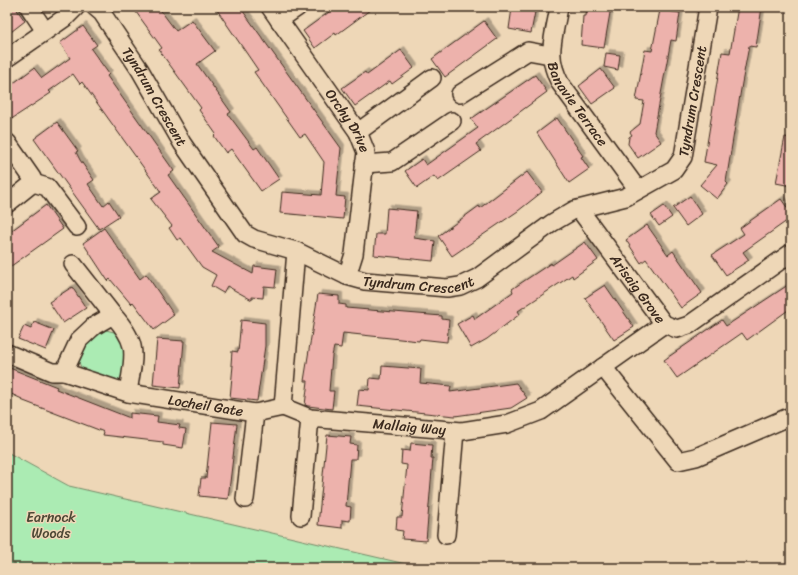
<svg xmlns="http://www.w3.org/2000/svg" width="798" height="575" font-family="Sriracha,sans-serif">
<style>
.green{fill:#abebb3;stroke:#738a68}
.building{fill:#edb2ac;stroke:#3b2a1e;filter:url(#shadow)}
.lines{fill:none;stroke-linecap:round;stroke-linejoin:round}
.minor-casing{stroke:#3b2a1e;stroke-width:20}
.minor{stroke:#eed7b7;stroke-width:17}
.labels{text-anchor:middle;stroke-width:3;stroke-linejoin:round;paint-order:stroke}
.street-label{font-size:14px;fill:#3b2a1e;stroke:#eed7b7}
.park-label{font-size:14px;fill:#4c4734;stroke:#eed7b7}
</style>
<defs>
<filter id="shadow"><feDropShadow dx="3.5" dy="-3.5" stdDeviation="0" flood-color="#0004"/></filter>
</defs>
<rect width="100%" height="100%" fill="#eed7b7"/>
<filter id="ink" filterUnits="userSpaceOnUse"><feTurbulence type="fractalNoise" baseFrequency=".025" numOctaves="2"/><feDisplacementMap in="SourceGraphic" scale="8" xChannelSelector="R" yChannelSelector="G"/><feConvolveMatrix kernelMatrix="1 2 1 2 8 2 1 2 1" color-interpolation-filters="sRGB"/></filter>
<g filter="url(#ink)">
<path class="green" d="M 106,330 L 114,332 C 126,345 129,365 119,380 L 114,381 C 101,378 83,377 79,362 L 88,342 Z
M 7,452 L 69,486 L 423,568 L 7,568 Z"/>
<path class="building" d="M 15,7 L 25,21 L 7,35 L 7,13 Z
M 143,7 L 158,7 L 176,31 L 192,20 L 215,51 L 197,64 L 231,112 L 228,114 L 254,149 L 257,147 L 279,179 L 261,191 L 231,149 L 226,153 L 214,136 L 216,134 L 199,110 L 201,108 L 159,50 L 162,48 L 136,12 Z
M 215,7 L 240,7 L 341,148 L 336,196 L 345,197 L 343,219 L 280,213 L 282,192 L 321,195 L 324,162 L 305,134 L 300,137 L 254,72 L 258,70 Z
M 336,7 L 374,7 L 336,35 L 335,33 L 315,48 L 303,31 Z
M 587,7 L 611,7 L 604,48 L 581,45 L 583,16 L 586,16 Z
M 738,7 L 762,7 L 756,47 L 749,46 L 742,83 L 726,182 L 728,184 L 717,199 L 700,185 L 717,165 L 704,162 L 722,52 L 730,53 Z
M 512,8 L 535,12 L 531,33 L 509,29 Z
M 660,10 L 680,13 L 676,41 L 671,40 L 654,132 L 661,142 L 638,158 L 628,144 L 629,137 L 632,135 L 630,132 L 640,124 L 644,101 L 636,100 L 645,50 L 652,51 Z
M 484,21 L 497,39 L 445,77 L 432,59 Z
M 83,26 L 97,45 L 91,49 L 109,74 L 107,76 L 174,171 L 168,175 L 219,247 L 212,252 L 253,274 L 254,266 L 277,269 L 275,287 L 264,286 L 263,298 L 252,297 L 252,300 L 227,286 L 223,293 L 211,286 L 216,275 L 202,267 L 181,238 L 177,240 L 169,228 L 172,226 L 151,199 L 161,192 L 82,82 L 80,84 L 73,74 L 49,91 L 51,93 L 7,122 L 7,88 L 34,68 L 42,78 L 70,58 L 60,43 Z
M 401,50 L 414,68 L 392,84 L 390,81 L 355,106 L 342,88 L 365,72 L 367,75 Z
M 606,53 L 620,55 L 618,70 L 604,67 Z
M 601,69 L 615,88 L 592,104 L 579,86 Z
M 535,75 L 547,92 L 476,144 L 481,151 L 438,181 L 434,176 L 417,188 L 405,171 L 422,159 L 426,165 L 478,128 L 471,119 Z
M 557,118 L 583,156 L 581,157 L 589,169 L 569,183 L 537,133 Z
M 57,122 L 78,151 L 76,152 L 80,160 L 94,180 L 88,184 L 103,206 L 109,201 L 119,216 L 99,229 L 34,139 Z
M 785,137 L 791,138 L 791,186 L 776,183 Z
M 527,172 L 542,192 L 518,211 L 452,256 L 438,236 L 479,206 L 480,208 Z
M 690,196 L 702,214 L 686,226 L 673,208 Z
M 781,199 L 791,213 L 791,218 L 743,252 L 749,260 L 726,275 L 712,255 L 744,234 L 740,228 Z
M 46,205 L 63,229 L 7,269 L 7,234 Z
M 664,206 L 672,217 L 659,226 L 651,215 Z
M 387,208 L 417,211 L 414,238 L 435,241 L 433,261 L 374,255 L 376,234 L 385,234 Z
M 647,225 L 668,255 L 673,251 L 702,293 L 681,308 L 646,259 L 641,263 L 626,240 Z
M 104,228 L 140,279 L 146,274 L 174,315 L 154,330 L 133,302 L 131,304 L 110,279 L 108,281 L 83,243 Z
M 585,242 L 598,260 L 573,278 L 572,275 L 518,311 L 520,314 L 487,339 L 471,348 L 457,324 L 473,315 L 475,319 L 513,292 L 512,289 L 551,263 L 552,265 Z
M 791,283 L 791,308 L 747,340 L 742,333 L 677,378 L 664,360 L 722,320 L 726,326 Z
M 605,285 L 634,327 L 614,340 L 585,298 Z
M 72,287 L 86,308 L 63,323 L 49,302 Z
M 318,294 L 339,296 L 339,304 L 346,305 L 346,308 L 442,316 L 442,319 L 449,320 L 447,342 L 420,339 L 419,341 L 343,333 L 341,348 L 334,347 L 332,356 L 329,391 L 334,391 L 332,409 L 308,406 L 305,405 L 308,381 L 304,381 Z
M 241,320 L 265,323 L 265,346 L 257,401 L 230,398 L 233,365 L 231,365 L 232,351 L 238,352 Z
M 34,322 L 54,330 L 46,350 L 18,339 L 24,326 L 31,329 Z
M 157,339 L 184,341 L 180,388 L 153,385 Z
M 382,366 L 421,369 L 420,383 L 451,386 L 450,392 L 516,383 L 527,398 L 511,408 L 455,416 L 357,406 L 359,389 L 369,390 L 370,378 L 381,379 Z
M 7,367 L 57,387 L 56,389 L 130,418 L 130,413 L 158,416 L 157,422 L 180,425 L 179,428 L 186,429 L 183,448 L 163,445 L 163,442 L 103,435 L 104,432 L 21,400 L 22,399 L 7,392 Z
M 212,422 L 237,424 L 228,499 L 199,496 L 201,478 L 206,478 Z
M 327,435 L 351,437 L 350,444 L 357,445 L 356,459 L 350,459 L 346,506 L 351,507 L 350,521 L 342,520 L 342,528 L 318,525 Z
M 411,443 L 432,445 L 431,458 L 433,458 L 426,541 L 402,539 L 403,531 L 396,530 L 397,517 L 402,517 L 407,465 L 401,464 L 402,450 L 410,451 Z"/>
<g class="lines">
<defs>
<g id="minor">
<path d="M 29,7 L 45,31"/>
<path id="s1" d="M 95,7 L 102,13 L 140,70 L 182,143 L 245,234 L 254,239 L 296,251 L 347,276 L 365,281 L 447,288 L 460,286 L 477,278 L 552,223 L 574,210 L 626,197 L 674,170 L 683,157 L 708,7"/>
<path id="s2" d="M 270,7 L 358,132 L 366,152 L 354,254 L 347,276"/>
<path id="s3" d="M 559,7 C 554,38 545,54 560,83 L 638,190"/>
<path d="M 279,20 L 298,7"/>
<path d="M 7,58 L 66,17 L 76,7"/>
<path d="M 460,94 L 528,51 L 550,55"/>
<path d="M 358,132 L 432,78"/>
<path d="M 7,142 L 32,178 L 33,183 L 7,204"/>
<path d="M 364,164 L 392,162 L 452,121"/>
<path d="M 33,183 L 47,187 L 77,227"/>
<path id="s4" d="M 579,209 L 664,324 L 677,329 L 689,325 L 791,253"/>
<path d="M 73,264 L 113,315"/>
<path d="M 7,353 L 52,372 L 64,372"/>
<path d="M 603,367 L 678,461 L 696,457 L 791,416"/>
<path id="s5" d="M 128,393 C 133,356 141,346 113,315 L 94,326 L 79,340 L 64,372 L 128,393 L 255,413 L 283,407"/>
<path id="s6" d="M 283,407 L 310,418 L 462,431 L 507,424 L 541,411 L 664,324"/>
<path d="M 283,407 L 296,251"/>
<path d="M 245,499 L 255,413"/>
<path d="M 301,516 L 310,418"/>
<path d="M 446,535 L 455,431"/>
</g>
</defs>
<use href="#minor" class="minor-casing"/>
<use href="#minor" class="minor"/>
</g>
</g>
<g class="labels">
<g class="street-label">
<text dy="5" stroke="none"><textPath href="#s1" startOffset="108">Tyndrum Crescent</textPath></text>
<text dy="5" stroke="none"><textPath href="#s1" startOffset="816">Tyndrum Crescent</textPath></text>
<text dy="5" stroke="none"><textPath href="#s3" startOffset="105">Banavie Terrace</textPath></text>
<text dy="5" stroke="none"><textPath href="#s2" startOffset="138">Orchy Drive</textPath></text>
<text dy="5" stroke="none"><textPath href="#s1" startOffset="456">Tyndrum Crescent</textPath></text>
<text dy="5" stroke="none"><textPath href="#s4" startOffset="99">Arisaig Grove</textPath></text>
<text dy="5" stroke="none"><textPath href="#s5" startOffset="308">Locheil Gate</textPath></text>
<text dy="5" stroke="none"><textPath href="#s6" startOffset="129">Mallaig Way</textPath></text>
</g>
<g class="park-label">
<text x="51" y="522">Earnock<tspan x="51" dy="16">Woods</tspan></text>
</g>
</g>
<rect width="798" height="575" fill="none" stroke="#eed7b7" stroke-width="24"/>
<rect x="12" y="12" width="774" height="551" fill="none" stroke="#3b2a1e" stroke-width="1.5" filter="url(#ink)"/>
</svg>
